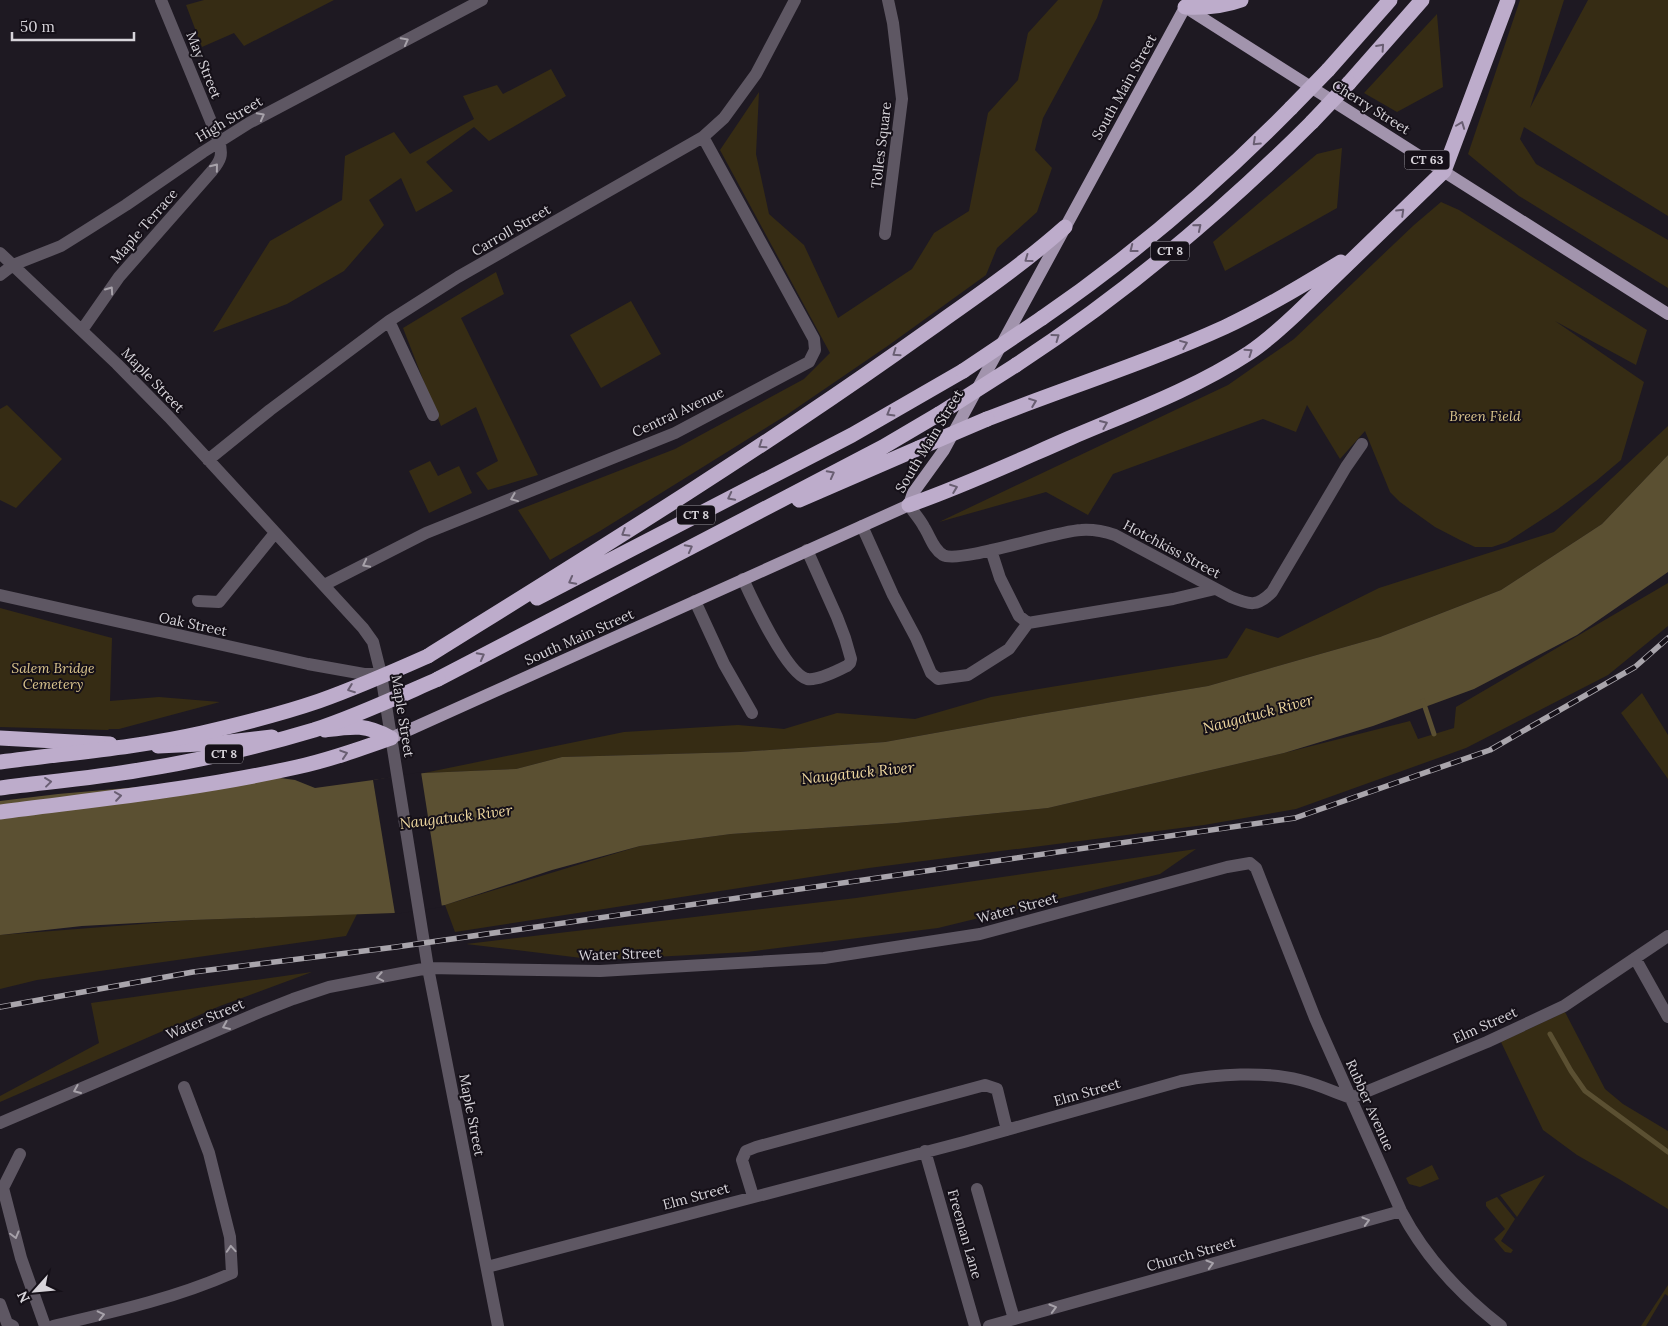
<svg xmlns="http://www.w3.org/2000/svg" width="1668" height="1326" font-family="Lora,serif">
<style>
.green{fill:#362c14}
.water{fill:#5b5032}
.pier{fill:#1e1922}
.lines{fill:none;stroke-linecap:round;stroke-linejoin:round}
.stream{stroke:#5b5032;stroke-width:5}
.minor{stroke:#5e5763;stroke-width:12}
.major{stroke:#a294ad;stroke-width:12}
.highway{stroke:#bdaccb;stroke-width:15}
.rail-casing{stroke:#a9a5ac;stroke-width:5.5}
.rail{stroke:#151018;stroke-width:4;stroke-dasharray:11;stroke-linecap:butt}
.highway-bridge{stroke:#bdaccb;stroke-width:15}
.oneway{stroke:#a7a2aa}
.oneway2{stroke:#695e72}
.labels{text-anchor:middle;stroke-width:4;stroke-linejoin:round;paint-order:stroke}
.shield{fill:#151018;stroke:#9d99a0;stroke-width:1}
.shield-label{font-size:12px;font-weight:bold;fill:#d7d4da}
.street-label{font-size:14px;fill:#d7d4da;stroke:#151018}
.park-label{font-size:14px;font-style:italic;fill:#dac48c;stroke:#151018}
.water-label{font-size:15px;font-style:italic;fill:#eed79f;stroke:#151018}
</style>
<rect width="100%" height="100%" fill="#1e1922"/>
<path class="green" d="M 204,0 L 334,0 L 244,46 L 234,33 L 202,47 L 186,5 Z
M 1058,0 L 1103,0 L 1097,18 L 1043,118 L 1035,150 L 1052,168 L 1037,212 L 997,248 L 986,275 L 889,345 L 785,416 L 600,531 L 550,560 L 518,510 L 675,449 L 804,379 L 830,353 L 720,150 L 759,92 L 756,154 L 769,214 L 804,245 L 838,318 L 912,269 L 934,233 L 969,211 L 988,113 L 1018,80 L 1028,33 Z
M 1520,0 L 1564,0 L 1530,108 L 1588,0 L 1668,0 L 1668,216 L 1524,127 L 1520,139 L 1536,164 L 1668,240 L 1668,288 L 1519,196 L 1468,154 Z
M 1437,14 L 1443,87 L 1397,112 L 1364,93 Z
M 551,69 L 566,96 L 489,141 L 474,127 L 426,162 L 453,191 L 416,212 L 401,178 L 369,200 L 384,225 L 344,271 L 287,304 L 213,332 L 270,241 L 342,200 L 345,156 L 394,132 L 410,154 L 474,119 L 463,96 L 497,85 L 503,94 Z
M 1342,148 L 1337,208 L 1225,271 L 1213,242 L 1317,154 Z
M 1441,202 L 1459,210 L 1647,330 L 1636,365 L 1555,321 L 1644,382 L 1621,460 L 1596,481 L 1558,509 L 1507,542 L 1492,547 L 1475,547 L 1460,540 L 1435,527 L 1400,502 L 1390,492 L 1365,431 L 1340,459 L 1307,405 L 1296,432 L 1263,419 L 1113,474 L 1088,515 L 1046,492 L 939,522 L 1228,385 L 1294,339 L 1414,225 Z
M 496,272 L 504,294 L 461,318 L 538,475 L 488,490 L 476,473 L 498,461 L 476,407 L 441,426 L 403,328 Z
M 631,301 L 661,354 L 601,388 L 570,335 Z
M 7,405 L 62,459 L 16,508 L 0,500 L 0,409 Z
M 1668,426 L 1668,455 L 1602,524 L 1501,590 L 1380,637 L 1208,686 L 1040,714 L 885,742 L 740,752 L 562,757 L 516,769 L 424,773 L 624,732 L 738,725 L 784,729 L 837,713 L 915,719 L 991,697 L 1227,658 L 1246,628 L 1278,638 L 1379,588 L 1554,532 Z
M 430,461 L 438,476 L 459,466 L 472,493 L 429,513 L 409,471 Z
M 1668,583 L 1668,626 L 1608,675 L 1466,748 L 1296,809 L 1204,825 L 869,868 L 455,932 L 445,905 L 640,846 L 731,834 L 897,823 L 1048,808 L 1284,753 L 1410,721 L 1418,739 L 1454,728 L 1456,707 Z
M 0,608 L 112,638 L 110,701 L 159,697 L 220,702 L 119,729 L 109,729 L 108,730 L 0,727 Z
M 1642,693 L 1668,735 L 1668,779 L 1621,713 Z
M 1196,849 L 1160,874 L 938,928 L 747,952 L 598,960 L 466,944 L 856,898 Z
M 357,914 L 346,936 L 37,980 L 0,989 L 0,935 L 193,920 Z
M 312,972 L 220,1006 L 0,1102 L 0,1096 L 99,1043 L 91,1003 Z
M 1565,1012 L 1605,1089 L 1623,1104 L 1668,1131 L 1668,1209 L 1619,1179 L 1577,1155 L 1543,1130 L 1501,1042 Z
M 1432,1165 L 1439,1179 L 1420,1187 L 1409,1184 L 1406,1178 Z
M 1545,1175 L 1517,1217 L 1500,1195 Z
M 1497,1197 L 1515,1219 L 1501,1241 L 1513,1250 L 1511,1253 L 1505,1252 L 1494,1239 L 1505,1229 L 1486,1206 L 1486,1202 Z
M 1668,1285 L 1668,1296 L 1665,1294 L 1646,1326 L 1641,1326 Z"/>
<path class="water" d="M 1668,455 L 1668,572 L 1577,635 L 1474,689 L 1373,726 L 1284,753 L 1048,808 L 897,823 L 731,834 L 640,846 L 552,870 L 445,905 L 394,913 L 193,920 L 82,926 L 0,935 L 0,801 L 58,794 L 266,776 L 295,780 L 315,788 L 424,773 L 516,769 L 562,757 L 740,752 L 885,742 L 1040,714 L 1208,686 L 1380,637 L 1501,590 L 1602,524 Z"/>
<path class="pier" d="M 421,772 L 442,907 L 395,914 L 373,780 Z"/>
<g class="lines">
<path class="stream" d="M 1423,701 L 1434,734
M 1550,1034 L 1571,1071 L 1585,1091 L 1668,1152"/>
<path class="minor" d="M 885,234 L 902,99 L 893,23 L 888,0
M 0,253 L 117,364 L 169,417 L 363,628 L 373,642 L 381,674 L 428,968 L 498,1326
M 0,275 L 13,265 L 61,246 L 85,231 L 126,205 L 203,152 L 249,123 L 482,0
M 389,321 L 433,415
M 82,330 L 119,277 L 212,171 C 221,160 223,155 219,141 L 161,0
M 208,460 L 270,410 L 389,321 L 458,277 L 703,137 L 724,118 L 756,74 L 795,0
M 909,505 C 913,512 920,519 924,527 C 930,536 933,549 943,555 C 959,564 1055,531 1081,530 C 1094,529 1103,531 1115,535 L 1231,597 C 1250,605 1257,607 1272,592 L 1346,467 L 1362,444
M 862,526 L 893,595 L 916,638 L 931,673 L 938,679 L 968,675 L 1009,649 L 1028,623
M 991,550 L 1000,578 L 1019,616 L 1028,623 L 1173,599 L 1215,589
M 743,579 C 752,599 787,674 807,679 C 818,681 836,671 847,666 L 850,663 L 851,659 L 845,638 L 837,617 L 807,550
M 324,585 L 426,533 L 675,433 L 809,362 L 815,350 L 814,339 L 703,137
M 0,595 L 308,664 L 364,674 L 381,674
M 198,601 L 219,602 L 275,533
M 695,601 L 724,664 L 752,713
M 1635,958 L 1668,1017
M 0,1123 L 260,1012 L 293,999 L 329,987 L 428,968 L 600,971 L 824,958 L 980,934 L 1227,867 L 1250,863 L 1256,868 L 1315,1018 L 1401,1211 C 1425,1257 1461,1295 1501,1326
M 925,1151 L 975,1326
M 3,1188 L 21,1258 L 45,1326
M 0,1189 L 3,1188 L 20,1154
M 977,1189 L 1014,1319
M 753,1196 L 742,1160 L 746,1151 L 756,1147 L 985,1085 L 997,1089 L 1007,1130
M 487,1267 L 964,1142 L 1181,1081 C 1216,1074 1265,1071 1300,1080 C 1317,1084 1334,1092 1351,1098 L 1487,1042 L 1564,1006 L 1668,936
M 0,1304 L 7,1323 L 13,1326
M 53,1326 C 113,1312 176,1298 232,1273 L 230,1237 L 209,1153 L 184,1087
M 989,1326 L 1401,1211"/>
<path class="major" d="M 1185,7 L 1668,314
M 391,738 L 909,505 L 913,493 L 944,450 L 1189,0"/>
<path class="highway" d="M 1185,7 C 1205,8 1222,7 1241,0
M 1328,70 L 1390,0
M 1349,83 L 1422,0
M 1042,318 C 1131,257 1215,185 1291,108
M 1016,365 C 1123,295 1222,212 1312,122
M 987,419 C 1066,388 1148,362 1225,327 C 1265,308 1303,285 1341,262
M 799,500 L 919,448
M 909,505 C 964,486 1017,461 1070,438 C 1131,412 1194,389 1249,353 C 1266,342 1281,328 1296,314 L 1444,171 L 1508,0
M 537,598 L 852,435 L 963,371
M 428,656 C 585,558 743,461 895,354 C 952,313 1012,274 1065,227
M 438,679 L 883,447 L 939,414
M 325,730 C 354,726 365,724 391,738
M 0,738 L 110,744
M 158,746 L 221,743 L 272,737
M 0,812 C 99,799 199,789 297,767 C 329,760 360,749 391,738"/>
<defs>
<path id="rail" d="M 0,1007 L 193,972 L 396,947 L 1295,818 L 1490,750 L 1635,667 L 1668,638"/>
</defs>
<use href="#rail" class="rail-casing"/>
<use href="#rail" class="rail"/>
<path class="highway-bridge" d="M 1291,108 L 1328,70
M 1312,122 L 1349,83
M 963,371 L 1042,318
M 939,414 L 1016,365
M 919,448 L 987,419
M 0,762 C 67,753 136,748 202,733 C 241,724 281,714 319,701 C 356,688 392,672 428,656
M 0,788 C 47,782 94,778 140,770 C 199,761 257,747 314,730 C 357,716 397,697 438,679"/>
</g>
<defs><path id="oneway-chevron" d="M-2-3.5L2.5 0L-2 3.5" fill="none" stroke-width="1.6" stroke-linecap="round" stroke-linejoin="round" transform="scale(1.25)"/></defs>
<g class="oneway">
<use href="#oneway-chevron" transform="translate(405 41) rotate(-28)"/>
<use href="#oneway-chevron" transform="translate(261 116) rotate(-28)"/>
<use href="#oneway-chevron" transform="translate(215 167) rotate(-51)"/>
<use href="#oneway-chevron" transform="translate(110 290) rotate(-55)"/>
<use href="#oneway-chevron" transform="translate(514 498) rotate(158)"/>
<use href="#oneway-chevron" transform="translate(366 564) rotate(153)"/>
<use href="#oneway-chevron" transform="translate(380 977) rotate(170)"/>
<use href="#oneway-chevron" transform="translate(226 1026) rotate(157)"/>
<use href="#oneway-chevron" transform="translate(77 1090) rotate(157)"/>
<use href="#oneway-chevron" transform="translate(1366 1221) rotate(-16)"/>
<use href="#oneway-chevron" transform="translate(15 1235) rotate(75)"/>
<use href="#oneway-chevron" transform="translate(231 1249) rotate(-94)"/>
<use href="#oneway-chevron" transform="translate(1210 1264) rotate(-16)"/>
<use href="#oneway-chevron" transform="translate(1053 1308) rotate(-16)"/>
<use href="#oneway-chevron" transform="translate(101 1315) rotate(-13)"/>
</g>
<g class="oneway2">
<use href="#oneway-chevron" transform="translate(1381 47) rotate(-48)"/>
<use href="#oneway-chevron" transform="translate(1461 125) rotate(-69)"/>
<use href="#oneway-chevron" transform="translate(1256 142) rotate(137)"/>
<use href="#oneway-chevron" transform="translate(1401 212) rotate(-44)"/>
<use href="#oneway-chevron" transform="translate(1198 227) rotate(-40)"/>
<use href="#oneway-chevron" transform="translate(1133 249) rotate(142)"/>
<use href="#oneway-chevron" transform="translate(1028 259) rotate(144)"/>
<use href="#oneway-chevron" transform="translate(1056 337) rotate(-36)"/>
<use href="#oneway-chevron" transform="translate(1184 344) rotate(-22)"/>
<use href="#oneway-chevron" transform="translate(1249 352) rotate(-35)"/>
<use href="#oneway-chevron" transform="translate(896 353) rotate(145)"/>
<use href="#oneway-chevron" transform="translate(1033 402) rotate(-21)"/>
<use href="#oneway-chevron" transform="translate(890 413) rotate(150)"/>
<use href="#oneway-chevron" transform="translate(1104 424) rotate(-23)"/>
<use href="#oneway-chevron" transform="translate(762 445) rotate(146)"/>
<use href="#oneway-chevron" transform="translate(831 474) rotate(-28)"/>
<use href="#oneway-chevron" transform="translate(954 488) rotate(-21)"/>
<use href="#oneway-chevron" transform="translate(731 497) rotate(153)"/>
<use href="#oneway-chevron" transform="translate(625 533) rotate(148)"/>
<use href="#oneway-chevron" transform="translate(689 548) rotate(-28)"/>
<use href="#oneway-chevron" transform="translate(572 581) rotate(152)"/>
<use href="#oneway-chevron" transform="translate(481 656) rotate(-28)"/>
<use href="#oneway-chevron" transform="translate(351 689) rotate(159)"/>
<use href="#oneway-chevron" transform="translate(344 754) rotate(-18)"/>
<use href="#oneway-chevron" transform="translate(48 782) rotate(-7)"/>
<use href="#oneway-chevron" transform="translate(118 796) rotate(-8)"/>
</g>
<g class="labels">
<g class="shield">
<rect x="1404.5" y="150.5" width="45" height="19" rx="4"/>
<rect x="1151" y="241.5" width="38" height="19" rx="4"/>
<rect x="677" y="505.5" width="38" height="19" rx="4"/>
<rect x="205" y="744.5" width="38" height="19" rx="4"/>
</g>
<g class="shield-label">
<text x="1427" y="164">CT 63</text>
<text x="1170" y="255">CT 8</text>
<text x="696" y="519">CT 8</text>
<text x="224" y="758">CT 8</text>
</g>
<g class="street-label">
<text transform="translate(204 65) rotate(68)" y="5">May Street</text>
<text transform="translate(1124 87) rotate(-61)" y="5">South Main Street</text>
<text transform="translate(1371 107) rotate(32)" y="5">Cherry Street</text>
<text transform="translate(229 119) rotate(-31)" y="5">High Street</text>
<text transform="translate(881 145) rotate(-83)" y="5">Tolles Square</text>
<text transform="translate(144 226) rotate(-49)" y="5">Maple Terrace</text>
<text transform="translate(511 230) rotate(-30)" y="5">Carroll Street</text>
<text transform="translate(153 380) rotate(46)" y="5">Maple Street</text>
<text transform="translate(678 412) rotate(-25)" y="5">Central Avenue</text>
<text transform="translate(929 441) rotate(-59)" y="5">South Main Street</text>
<text transform="translate(1172 549) rotate(28)" y="5">Hotchkiss Street</text>
<text transform="translate(193 624) rotate(12)" y="5">Oak Street</text>
<text transform="translate(579 637) rotate(-24)" y="5">South Main Street</text>
<text transform="translate(403 716) rotate(81)" y="5">Maple Street</text>
<text transform="translate(1017 908) rotate(-15)" y="5">Water Street</text>
<text transform="translate(620 954) rotate(-2)" y="5">Water Street</text>
<text transform="translate(205 1019) rotate(-23)" y="5">Water Street</text>
<text transform="translate(1485 1025) rotate(-24)" y="5">Elm Street</text>
<text transform="translate(1087 1092) rotate(-16)" y="5">Elm Street</text>
<text transform="translate(1370 1105) rotate(66)" y="5">Rubber Avenue</text>
<text transform="translate(472 1115) rotate(79)" y="5">Maple Street</text>
<text transform="translate(696 1196) rotate(-15)" y="5">Elm Street</text>
<text transform="translate(965 1234) rotate(74)" y="5">Freeman Lane</text>
<text transform="translate(1191 1254) rotate(-16)" y="5">Church Street</text>
</g>
<g class="park-label">
<text x="1485" y="421">Breen Field</text>
<text x="53" y="673">Salem Bridge<tspan x="53" dy="16">Cemetery</tspan></text>
</g>
<g class="water-label">
<text transform="translate(1258 714) rotate(-15)" y="5">Naugatuck River</text>
<text transform="translate(858 773) rotate(-6)" y="5">Naugatuck River</text>
<text transform="translate(456 817) rotate(-7)" y="5">Naugatuck River</text>
</g>
</g>
<g transform="translate(35 1291) rotate(243)" stroke="#151018" stroke-width="4" paint-order="stroke">
<path d="M0-4L9 19L0 12L-9 19Z" fill="#d7d4da"/>
<text y="-8" font-size="14" font-weight="bold" text-anchor="middle" fill="#d7d4da">N</text>
</g>
<path d="M12 32v8h122v-8" fill="none" stroke="#d7d4da" stroke-width="2.5"/>
<text x="20" y="32" font-size="15" fill="#d7d4da" stroke="#151018" stroke-width="4" paint-order="stroke">50 m</text>
</svg>
